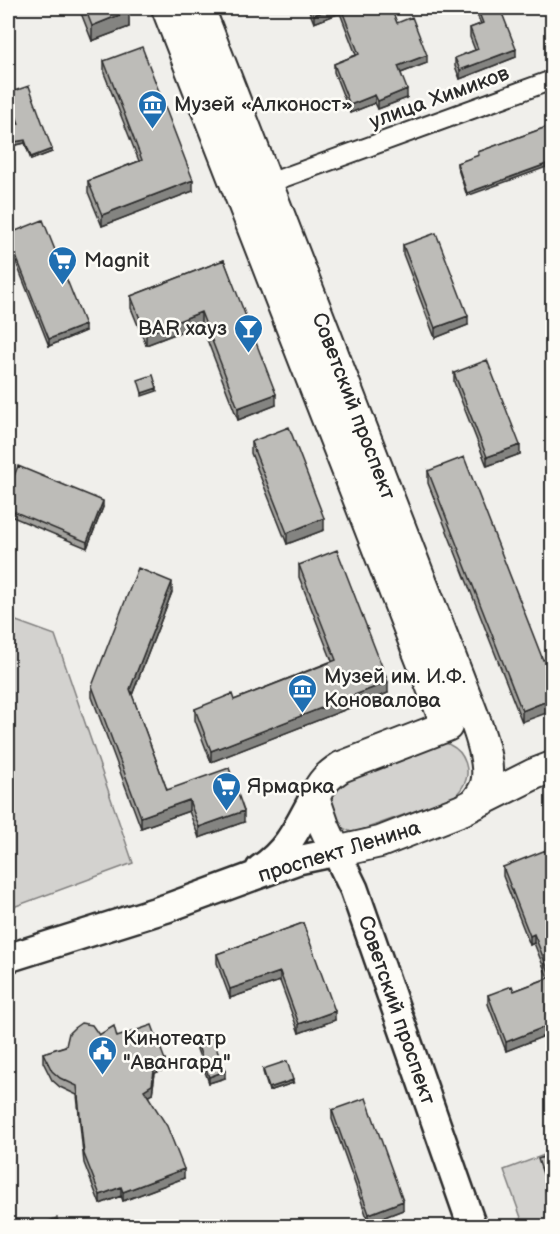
<svg xmlns="http://www.w3.org/2000/svg" width="560" height="1234" font-family="'Balsamiq Sans',sans-serif">
<style>
.green{fill:#d3d2cf;stroke:#7f7e7d;stroke-width:1.5}
.lines{fill:none;stroke-linecap:round;stroke-linejoin:round}
.minor-casing{stroke:#2b2b2b;stroke-width:22}
.secondary-casing{stroke:#2b2b2b;stroke-width:32}
.primary-casing{stroke:#2b2b2b;stroke-width:34}
.minor{stroke:#fdfcf7;stroke-width:18}
.secondary{stroke:#fdfcf7;stroke-width:27}
.primary{stroke:#fdfcf7;stroke-width:30}
.wall{fill:#a3a29e;stroke:#2b2b2b;stroke-width:1.5}
.shaded-wall{fill:#848481;stroke:#2b2b2b;stroke-width:1.5}
.building{fill:#bdbcb8;stroke:#2b2b2b;stroke-width:1.5}
.labels{text-anchor:middle;stroke-width:5;stroke-linejoin:round;paint-order:stroke}
.street-label{font-size:21px;fill:#2b2b2b;stroke:#fdfcf7}
.poi-label{font-size:21px;fill:#2b2b2b;stroke:#fdfcf7;text-anchor:start}
</style>
<rect width="100%" height="100%" fill="#f0efeb"/>
<filter id="ink" filterUnits="userSpaceOnUse"><feTurbulence type="fractalNoise" baseFrequency=".0167" numOctaves="2"/><feDisplacementMap in="SourceGraphic" scale="12" xChannelSelector="R" yChannelSelector="G"/><feConvolveMatrix kernelMatrix="1 2 1 2 8 2 1 2 1" color-interpolation-filters="sRGB"/></filter>
<g filter="url(#ink)">
<path class="green" d="M 8,618 L 55,635 L 133,863 L 8,909 Z
M 441,742 C 444,743 447,743 450,745 C 465,752 472,772 463,786 C 461,790 457,794 454,797 L 353,833 L 339,826 L 328,792 L 332,784 Z
M 552,1152 L 552,1226 L 524,1226 L 504,1170 Z"/>
<g class="lines">
<defs>
<path id="minor" d="M 258,187 L 552,80"/>
<path id="secondary" d="M 260,869 C 289,850 298,826 314,797
M 8,958 L 167,908 L 298,860 L 336,852 L 354,889 L 472,1226"/>
<path id="primary" d="M 167,8 L 447,726
M 199,8 L 459,679 C 469,706 493,757 486,784 C 484,792 479,798 474,804
M 447,726 L 341,767 C 327,776 322,782 314,797 L 324,826 L 336,852 L 380,842 L 462,810 L 534,774 L 552,767"/>
</defs>
<use href="#minor" class="minor-casing"/>
<use href="#secondary" class="secondary-casing"/>
<use href="#primary" class="primary-casing"/>
<use href="#minor" class="minor"/>
<use href="#secondary" class="secondary"/>
<use href="#primary" class="primary"/>
</g>
<path class="wall" d="M 79,8 L 128,8 L 129,27 L 92,41 Z
M 308,8 L 391,8 L 397,23 L 427,63 L 401,73 L 407,98 L 378,109 L 375,103 L 350,113 L 334,72 L 334,64 L 356,55 L 340,13 L 314,23 Z
M 474,8 L 500,8 L 516,57 L 460,79 L 455,66 L 455,58 L 475,50 L 470,37 L 470,28 L 481,24 Z
M 104,61 L 193,191 L 102,226 L 88,192 L 88,181 L 139,161 L 104,73 Z
M 8,93 L 52,152 L 31,160 L 25,143 L 8,147 L 8,126 L 18,124 L 8,96 Z
M 552,125 L 467,196 L 457,166 L 457,163 L 478,156 L 478,152 Z
M 8,234 L 85,331 L 49,346 L 8,242 Z
M 403,245 L 468,325 L 435,338 L 403,254 Z
M 224,260 L 276,405 L 238,420 L 201,324 L 146,345 L 131,308 L 131,296 Z
M 454,373 L 520,454 L 487,466 L 454,382 Z
M 251,442 L 324,530 L 287,544 L 251,453 Z
M 428,471 L 543,660 L 522,722 L 428,483 Z
M 8,491 L 103,507 L 87,548 L 8,515 Z
M 299,565 L 388,693 L 211,762 L 195,720 L 195,709 L 234,700 L 332,661 L 299,577 Z
M 172,592 L 132,695 L 167,790 L 244,822 L 199,838 L 189,811 L 141,828 L 92,697 L 92,686 Z
M 503,867 L 552,867 L 552,1033 L 506,1051 L 488,1004 L 488,995 L 514,991 L 548,978 L 534,943 L 530,945 L 503,876 Z
M 303,923 L 335,1020 L 299,1033 L 280,981 L 230,998 L 217,963 L 217,954 Z
M 99,1035 L 117,1037 L 165,1069 L 155,1073 L 152,1094 L 148,1096 L 184,1178 L 123,1201 L 121,1196 L 100,1204 L 84,1163 L 77,1095 L 60,1087 L 52,1080 L 43,1062 L 43,1053 Z
M 197,1043 L 225,1078 L 209,1083 L 197,1049 Z
M 263,1069 L 293,1083 L 269,1091 L 263,1072 Z
M 332,1110 L 403,1210 L 369,1223 L 332,1119 Z"/>
<path class="shaded-wall" d="M 332,8 L 340,8 L 340,13 L 314,23 L 314,15 Z
M 129,11 L 129,27 L 92,41 L 92,26 Z
M 516,49 L 516,57 L 460,79 L 460,70 Z
M 427,55 L 427,63 L 398,74 L 398,66 Z
M 407,89 L 407,98 L 378,109 L 378,101 Z
M 375,95 L 375,103 L 350,113 L 350,105 Z
M 25,140 L 25,143 L 8,147 L 8,143 Z
M 52,149 L 52,152 L 31,160 L 31,157 Z
M 552,162 L 552,165 L 467,196 L 467,193 Z
M 193,180 L 193,191 L 102,226 L 102,215 Z
M 201,312 L 201,324 L 146,345 L 146,334 Z
M 468,316 L 468,325 L 435,338 L 435,328 Z
M 85,325 L 85,331 L 49,346 L 49,339 Z
M 157,388 L 157,391 L 142,396 L 142,393 Z
M 276,394 L 276,405 L 238,420 L 238,408 Z
M 520,445 L 520,454 L 487,466 L 487,457 Z
M 103,501 L 103,507 L 87,548 L 87,542 Z
M 324,518 L 324,530 L 287,544 L 287,533 Z
M 172,582 L 172,592 L 130,700 L 130,689 Z
M 388,682 L 388,693 L 211,762 L 211,751 Z
M 552,699 L 552,711 L 522,722 L 522,711 Z
M 189,800 L 189,811 L 141,828 L 141,817 Z
M 244,811 L 244,822 L 199,838 L 199,827 Z
M 534,934 L 534,943 L 530,945 L 530,936 Z
M 280,972 L 280,981 L 230,998 L 230,989 Z
M 335,1011 L 335,1020 L 299,1033 L 299,1024 Z
M 552,1024 L 552,1033 L 506,1051 L 506,1042 Z
M 165,1060 L 165,1069 L 155,1073 L 152,1094 L 144,1099 L 144,1090 L 155,1064 Z
M 225,1071 L 225,1078 L 209,1083 L 209,1077 Z
M 293,1080 L 293,1083 L 269,1091 L 269,1088 Z
M 184,1169 L 184,1178 L 123,1201 L 123,1192 Z
M 552,1177 L 552,1180 L 545,1183 L 545,1180 Z
M 121,1187 L 121,1196 L 100,1204 L 100,1195 Z
M 403,1201 L 403,1210 L 369,1223 L 369,1214 Z"/>
<path class="building" d="M 85,8 L 128,8 L 129,11 L 92,26 Z
M 311,8 L 332,8 L 314,15 Z
M 341,8 L 391,8 L 397,23 L 412,17 L 427,55 L 398,66 L 407,89 L 378,101 L 375,95 L 350,105 L 334,64 L 359,54 Z
M 477,8 L 500,8 L 516,49 L 460,70 L 455,58 L 478,49 L 470,28 L 483,23 Z
M 142,47 L 193,180 L 102,215 L 88,181 L 142,160 L 104,61 Z
M 29,86 L 52,149 L 31,157 L 25,140 L 8,143 L 8,126 L 19,124 L 8,93 Z
M 552,125 L 552,162 L 467,193 L 457,163 L 479,155 L 478,152 Z
M 43,220 L 85,325 L 49,339 L 8,236 L 8,234 Z
M 436,233 L 468,316 L 435,328 L 403,245 Z
M 224,260 L 276,394 L 238,408 L 201,312 L 146,334 L 131,296 Z
M 487,360 L 520,445 L 487,457 L 454,373 Z
M 153,375 L 157,388 L 142,393 L 138,380 Z
M 552,404 L 552,421 L 547,406 Z
M 289,427 L 324,518 L 287,533 L 251,442 Z
M 464,457 L 543,660 L 552,656 L 552,699 L 522,711 L 428,471 Z
M 18,466 L 103,501 L 87,542 L 8,509 L 8,491 Z
M 337,550 L 388,682 L 211,751 L 195,709 L 232,694 L 234,700 L 336,660 L 299,565 Z
M 138,568 L 172,582 L 130,689 L 167,790 L 229,768 L 244,811 L 199,827 L 189,800 L 141,817 L 92,686 Z
M 546,850 L 552,867 L 552,1024 L 506,1042 L 488,995 L 512,986 L 514,991 L 551,977 L 534,934 L 530,936 L 503,867 Z
M 303,923 L 335,1011 L 299,1024 L 280,972 L 230,989 L 217,954 Z
M 81,1023 L 92,1025 L 99,1035 L 114,1026 L 117,1037 L 152,1025 L 165,1060 L 155,1064 L 152,1085 L 144,1090 L 167,1126 L 184,1169 L 123,1192 L 121,1187 L 100,1195 L 84,1154 L 77,1086 L 60,1078 L 52,1071 L 43,1053 L 66,1046 L 69,1033 L 74,1028 Z
M 212,1037 L 225,1071 L 209,1077 L 197,1043 Z
M 287,1061 L 293,1080 L 269,1088 L 263,1069 Z
M 366,1098 L 403,1201 L 369,1214 L 332,1110 Z
M 552,1154 L 552,1177 L 545,1180 L 538,1159 Z
M 57,1218 L 60,1227 L 43,1227 L 42,1224 Z"/>
</g>
<defs>
<symbol id="museum-pin" viewBox="-11 -11 22 30"><path d="M0 17L-7.5 6A9.5 9.5 0 1 1 7.5 6Z" fill="#1f6fb2" stroke="#fdfcf7"/><path d="M0-6L6-3V-2H-6V-3ZM-5-1h2V3h-2ZM-1-1h2V3h-2ZM3-1h2V3H3ZM-6 4H6V6H-6Z" fill="#fff"/></symbol>
<symbol id="supermarket-pin" viewBox="-11 -11 22 30"><path d="M0 17L-7.5 6A9.5 9.5 0 1 1 7.5 6Z" fill="#1f6fb2" stroke="#fdfcf7"/><path d="M-6-5.5h2.5l.6 2H6L4.5 2H-2.5L-4.4-4H-6ZM-1.5 3.2a1.3 1.3 0 1 0 .1 0ZM3 3.2a1.3 1.3 0 1 0 .1 0Z" fill="#fff"/></symbol>
<symbol id="bar-pin" viewBox="-11 -11 22 30"><path d="M0 17L-7.5 6A9.5 9.5 0 1 1 7.5 6Z" fill="#1f6fb2" stroke="#fdfcf7"/><path d="M-6-5H6L.8 .8V4.5H3.5V6h-7V4.5H-.8V.8Z" fill="#fff"/></symbol>
<symbol id="civic-pin" viewBox="-11 -11 22 30"><path d="M0 17L-7.5 6A9.5 9.5 0 1 1 7.5 6Z" fill="#1f6fb2" stroke="#fdfcf7"/><path d="M-.6-6.5H3V-4.5H.6V-3L4-1V1h2V6H-6V1h2V-1L-.6-3ZM-1.2 2.5V6h2.4V2.5Z" fill="#fff"/></symbol>
</defs>
<g fill-rule="evenodd">
<use href="#museum-pin" x="136" y="88" width="33" height="45"/>
<use href="#supermarket-pin" x="46" y="244" width="33" height="45"/>
<use href="#bar-pin" x="232" y="312" width="33" height="45"/>
<use href="#museum-pin" x="286" y="672" width="33" height="45"/>
<use href="#supermarket-pin" x="210" y="770" width="33" height="45"/>
<use href="#civic-pin" x="86" y="1034" width="33" height="45"/>
</g>
<g class="labels">
<g class="street-label">
<text transform="translate(439 97) rotate(-20)" y="7">улица Химиков</text>
<text transform="translate(354 406) rotate(69)" y="7">Советский проспект</text>
<text transform="translate(339 851) rotate(-17)" y="7">проспект Ленина</text>
<text transform="translate(397 1010) rotate(71)" y="7">Советский проспект</text>
</g>
<g class="poi-label">
<text x="174" y="111">Музей «Алконост»</text>
<text x="84" y="267">Magnit</text>
<text x="227" y="335" text-anchor="end">BAR хауз</text>
<text x="324" y="683">Музей им. И.Ф.<tspan x="324" dy="24">Коновалова</tspan></text>
<text x="247" y="793">Ярмарка</text>
<text x="123" y="1045">Кинотеатр<tspan x="123" dy="24">"Авангард"</tspan></text>
</g>
</g>
<rect width="560" height="1234" fill="none" stroke="#fdfcf7" stroke-width="30"/>
<rect x="15" y="15" width="530" height="1204" fill="none" stroke="#2b2b2b" stroke-width="2" filter="url(#ink)"/>
</svg>
